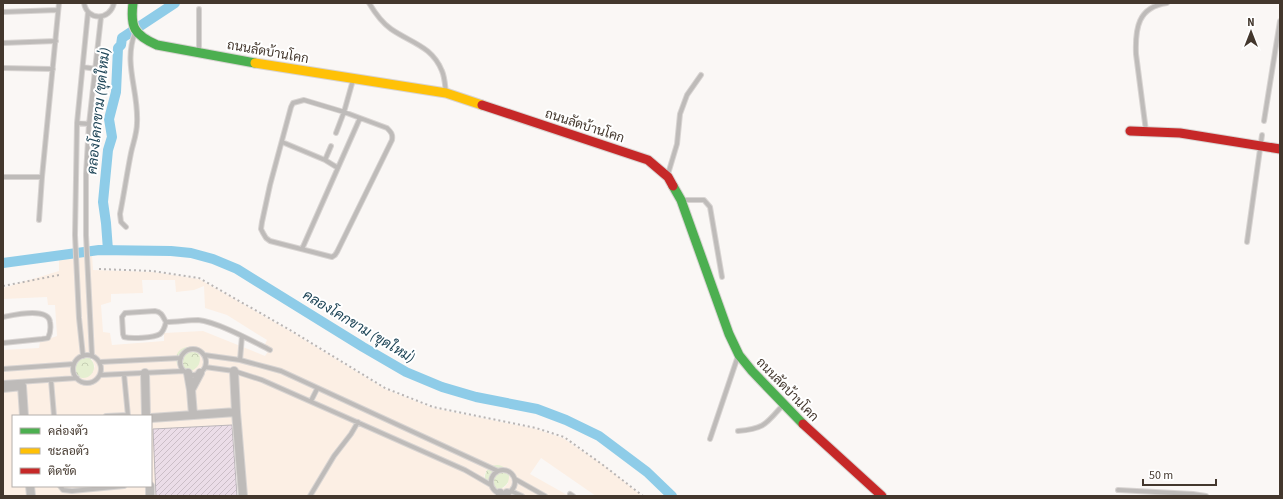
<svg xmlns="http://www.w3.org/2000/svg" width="1283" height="499" font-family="'Source Sans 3',Sarabun,sans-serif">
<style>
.built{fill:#fcefe4;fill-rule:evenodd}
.forest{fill:url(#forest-crowns)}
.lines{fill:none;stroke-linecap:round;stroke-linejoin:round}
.canal{stroke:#8ecce8;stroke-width:10}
.building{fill:url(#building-hatch);stroke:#bcb6ba}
.lane-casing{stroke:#d8d4d2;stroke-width:6}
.street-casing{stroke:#d8d4d2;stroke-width:10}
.fast-casing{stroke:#d8d4d2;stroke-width:11}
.slow-casing{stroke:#d8d4d2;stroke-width:11}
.jam-casing{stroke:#d8d4d2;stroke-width:11}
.path{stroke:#b9b5b4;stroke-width:2;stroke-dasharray:2 3;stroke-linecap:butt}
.lane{stroke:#bebbb9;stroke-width:4}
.street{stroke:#bebbb9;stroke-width:8}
.fast{stroke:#4caf50;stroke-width:9}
.slow{stroke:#ffc107;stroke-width:9}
.jam{stroke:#c62828;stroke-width:9}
.labels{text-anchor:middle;stroke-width:4;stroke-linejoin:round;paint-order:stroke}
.street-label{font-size:13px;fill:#43372d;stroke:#fff}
.water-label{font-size:14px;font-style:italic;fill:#1e4557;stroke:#fff}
</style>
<defs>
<pattern id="forest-crowns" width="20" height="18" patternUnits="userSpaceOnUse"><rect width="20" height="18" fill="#e5efd1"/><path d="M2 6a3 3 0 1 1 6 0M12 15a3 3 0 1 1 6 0" fill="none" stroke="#c6ceb4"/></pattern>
<pattern id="building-hatch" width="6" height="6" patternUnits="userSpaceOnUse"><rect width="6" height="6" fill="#ebdde8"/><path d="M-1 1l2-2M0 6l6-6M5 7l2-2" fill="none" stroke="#cbbec7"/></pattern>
</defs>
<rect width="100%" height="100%" fill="#faf7f5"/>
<path class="built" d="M 92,255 L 93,270 L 153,272 L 199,279 L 290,331 L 385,389 L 433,408 L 536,429 L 563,438 L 603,465 L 642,496 L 596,496 L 541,458 L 530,474 L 569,496 L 238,496 L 235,425 L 154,429 L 156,496 L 3,496 L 3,350 L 39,348 L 40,342 L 57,336 L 55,305 L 48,305 L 47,297 L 3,299 L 3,288 L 59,271 L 59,257 ZM 142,280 L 175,280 L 176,292 L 194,290 L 204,286 L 205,308 L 227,315 L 267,340 L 264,346 L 269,350 L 265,356 L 203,331 L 164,333 L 164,341 L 112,345 L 110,333 L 103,332 L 101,305 L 111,302 L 111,294 L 143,293 ZM 186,347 L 195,348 L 200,355 L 178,367 L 176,359 ZM 92,359 L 95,367 L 77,377 L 74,374 L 72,371 ZM 13,416 L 151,416 L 151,486 L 13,486 ZM 488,468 L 508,483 L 505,487 L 498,490 L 484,476 Z"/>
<path class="forest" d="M176 359a12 12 0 1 1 24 0a12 12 0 1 1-24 0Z
M72 367a11 11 0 1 1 22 0a11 11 0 1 1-22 0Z
M485 477a12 12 0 1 1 24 0a12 12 0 1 1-24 0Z"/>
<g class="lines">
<path class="canal" d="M 108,250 L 106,223 L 103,202 L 108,150 L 112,137 L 109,119 L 116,92 L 118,48 L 121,45 L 122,38 L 175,3
M 3,263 L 99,250 L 171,251 L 191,253 L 213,259 L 237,269 L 363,347 L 406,372 L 442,387 L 476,397 L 537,409 L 566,420 L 599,436 L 647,472 L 672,496"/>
</g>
<path class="building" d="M 232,425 L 237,496 L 156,496 L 153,429 Z"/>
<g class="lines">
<defs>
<path id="lane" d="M 84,3 C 87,21 110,21 114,3
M 369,3 C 375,13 381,22 391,29 C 411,43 432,46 442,71 C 445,78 445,86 446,93
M 3,12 L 58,10
M 3,43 L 56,41
M 199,52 L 199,9
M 83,67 L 96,69
M 3,68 L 53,69
M 304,100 L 344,112 L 387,128 C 391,132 393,134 392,140 L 337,252 L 335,255 L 332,257 L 270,241 L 266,238 L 263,233 L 261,229 L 262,222 L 270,185 L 291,107 L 293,103 Z
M 1264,121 L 1280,21
M 77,123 L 89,124
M 1146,131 L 1136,54 C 1135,28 1138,7 1167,3
M 336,133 L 344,112 L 353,80
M 282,142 L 325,160 L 338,168
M 325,160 L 331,146
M 668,174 L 677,144 L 680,114 L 687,95 L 701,75
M 3,177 L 42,177
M 681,200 L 704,200 L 710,207 L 722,277
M 39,220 L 42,177 L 59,3
M 126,227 L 121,222 L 120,214 C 124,194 127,173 131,153 C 133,143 137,134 137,123 C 139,92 123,63 135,33
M 1247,242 L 1262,135
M 302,249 L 360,118
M 155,311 C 162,312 163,317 166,322 C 165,326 164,331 160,334 C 154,338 131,339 124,337 L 123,334 L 122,317 L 125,313 Z
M 3,317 C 14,315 48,307 50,322 C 51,328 51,332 48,338 L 42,339 L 3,343
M 166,322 C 177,322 188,320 198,320 C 218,322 252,341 270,350
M180 362a13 13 0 1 1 26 0a13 13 0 1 1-26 0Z
M 204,355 L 240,360 L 281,371 L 498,471
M73 369a14 14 0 1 1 28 0a14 14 0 1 1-28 0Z
M 83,356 L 79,318 L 75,235 L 77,123 L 88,12
M 92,356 L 86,235 L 86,174 L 89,124 L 101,17
M 240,360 L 242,336
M 100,362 L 181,358
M 205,367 L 234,371 L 262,380 L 465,470 L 491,485
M 3,369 L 74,364
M 124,374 L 128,416
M 100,375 L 184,371
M 51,380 L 54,416
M 3,383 L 77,378
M 311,401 L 317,389
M 106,416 L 128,415
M 738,431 C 764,429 766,424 782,406
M 710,439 L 738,356
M491 482a12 12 0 1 1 24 0a12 12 0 1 1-24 0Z
M 515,479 L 545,496
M 60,486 L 63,490 L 72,491 L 124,486
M 1118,490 L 1193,494 L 1206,496
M 511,491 L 522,496
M 570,494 L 573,496
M 310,496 L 334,456 L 351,434 L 358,422"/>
<path id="street" d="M 145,373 L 146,416
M 188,373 L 191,390 L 200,373
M 3,388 L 22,386 L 24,416
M 191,390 L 193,415
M 236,412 L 243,496
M 151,418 L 236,412 L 234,371
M 30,486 L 31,496
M 150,486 L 150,496
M 500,493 L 500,496
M 506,496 L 507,493"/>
<path id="fast" d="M 133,3 C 130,27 134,35 157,45 L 255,63
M 673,186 L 681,200 L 729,334 L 739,355 L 752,371 L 803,424"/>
<path id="slow" d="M 255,63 L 446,93 L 482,105"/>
<path id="jam" d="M 482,105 L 648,160 L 668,177 L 673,186
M 1130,131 L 1180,133 L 1280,149
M 803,424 L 882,496"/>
</defs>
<use href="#lane" class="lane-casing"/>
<use href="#street" class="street-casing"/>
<use href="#fast" class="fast-casing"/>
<use href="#slow" class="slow-casing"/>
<use href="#jam" class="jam-casing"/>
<path class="path" d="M 99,269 L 153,271 L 199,278 L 290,330 L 385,388 L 433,407 L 536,428 L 564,437 L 603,465 L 643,496
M 3,286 L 59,275"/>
<use href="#lane" class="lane"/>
<use href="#street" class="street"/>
<use href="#fast" class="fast"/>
<use href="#slow" class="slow"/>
<use href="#jam" class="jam"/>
</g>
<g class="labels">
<g class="street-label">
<text transform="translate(268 51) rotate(10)" y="5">ถนนลัดบ้านโคก</text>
<text transform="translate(585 125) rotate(18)" y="5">ถนนลัดบ้านโคก</text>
<text transform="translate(788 389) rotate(46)" y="5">ถนนลัดบ้านโคก</text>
</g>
<g class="water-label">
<text transform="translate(98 111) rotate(-84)" y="5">คลองโคกขาม (ขุดใหม่)</text>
<text transform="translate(359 326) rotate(31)" y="5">คลองโคกขาม (ขุดใหม่)</text>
</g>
</g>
<rect width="1283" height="499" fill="none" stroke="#43372d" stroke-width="8"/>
<rect x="12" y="415" width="140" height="72" fill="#ffffff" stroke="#b4afab"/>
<rect x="20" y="428" width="20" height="6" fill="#4caf50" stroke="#b4afab"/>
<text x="48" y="435" font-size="12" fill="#43372d">คล่องตัว</text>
<rect x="20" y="448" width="20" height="6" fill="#ffc107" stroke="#b4afab"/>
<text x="48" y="455" font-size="12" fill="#43372d">ชะลอตัว</text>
<rect x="20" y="468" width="20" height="6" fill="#c62828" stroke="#b4afab"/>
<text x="48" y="475" font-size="12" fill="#43372d">ติดขัด</text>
<g transform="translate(1251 32)" stroke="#ffffff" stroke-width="3" paint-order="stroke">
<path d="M0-3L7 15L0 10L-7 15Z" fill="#43372d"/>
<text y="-6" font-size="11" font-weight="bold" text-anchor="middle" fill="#43372d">N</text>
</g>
<path d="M1143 479v6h73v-6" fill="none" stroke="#43372d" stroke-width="2"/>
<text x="1149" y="479" font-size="12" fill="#43372d" stroke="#ffffff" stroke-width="3" paint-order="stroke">50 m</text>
</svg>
